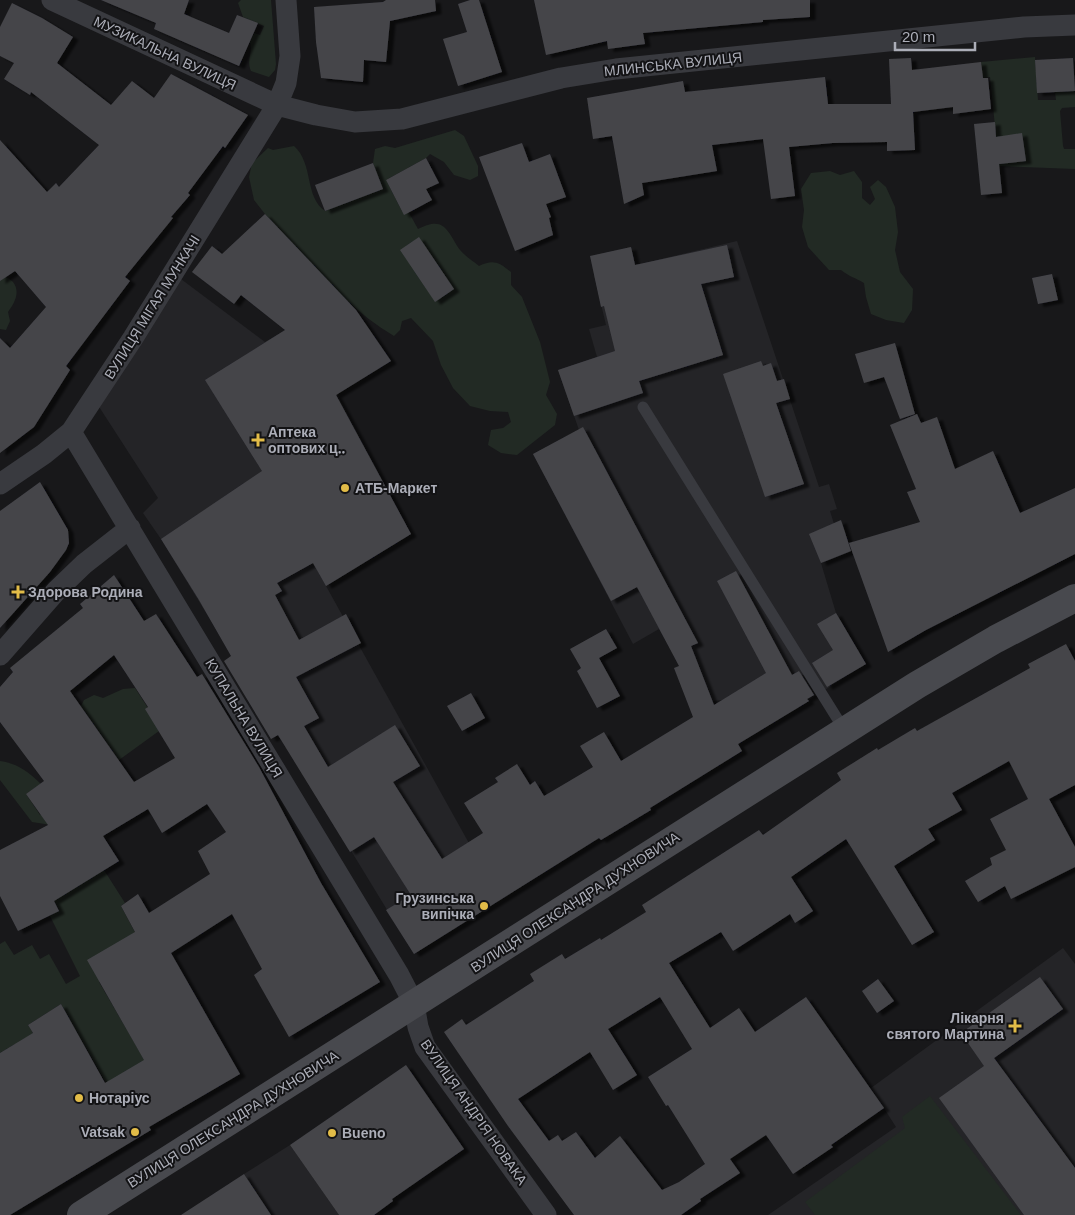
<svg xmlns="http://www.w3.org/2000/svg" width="1075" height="1215" font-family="Arial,sans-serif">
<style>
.built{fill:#242427}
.green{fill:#222a24}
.building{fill:#45454a;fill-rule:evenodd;filter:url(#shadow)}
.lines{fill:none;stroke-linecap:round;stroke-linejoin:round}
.lane{stroke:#393a3f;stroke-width:11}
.street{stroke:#393a3f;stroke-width:21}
.secondary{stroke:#48494e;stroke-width:28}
.poi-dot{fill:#e2bc48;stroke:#131315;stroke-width:2}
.labels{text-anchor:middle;stroke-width:4;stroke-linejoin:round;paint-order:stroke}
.street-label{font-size:14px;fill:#acaeb8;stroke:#131315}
.poi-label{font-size:14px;font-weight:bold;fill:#acaeb8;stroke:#131315;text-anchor:start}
</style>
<defs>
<filter id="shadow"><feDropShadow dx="5.5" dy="3" stdDeviation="1" flood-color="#0009"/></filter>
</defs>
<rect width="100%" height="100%" fill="#18181a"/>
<path class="built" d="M 737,241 L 819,487 L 829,484 L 837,509 L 830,511 L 834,524 L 821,563 L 836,613 L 866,664 L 747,739 L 723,700 L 712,701 L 696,660 L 680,666 L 659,629 L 633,644 L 533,454 L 579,430 L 558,370 L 597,357 L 589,329 L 606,325 L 594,275 L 601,273 L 596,255 L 631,247 L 636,265 Z
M 173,273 L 265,342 L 282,332 L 293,348 L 337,394 L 411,534 L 326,586 L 500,899 L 414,954 L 161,539 L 143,513 L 158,498 L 94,399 Z
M 1063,948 L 1075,964 L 1075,1215 L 768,1215 L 896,1127 L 871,1088 Z
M 290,1145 L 339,1215 L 271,1215 L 244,1174 Z"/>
<path class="green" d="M 241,0 L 271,0 L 276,64 L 275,70 L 269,77 L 251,71 C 246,60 253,53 250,42 L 254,33 L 260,35 L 264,26 L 243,17 L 238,3 Z
M 1035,57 L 1038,100 L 1056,100 L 1055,92 L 1075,91 L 1075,107 L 1062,108 L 1060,111 L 1063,146 L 1064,149 L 1075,149 L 1075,169 L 999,166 L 990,77 L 983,78 L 981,62 Z
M 455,130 L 464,136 L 478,166 L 478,176 L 470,180 L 454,175 L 444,162 L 430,154 L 426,158 L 386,180 L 402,211 L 407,209 L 418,229 C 445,215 447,231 460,250 C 465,256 473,261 479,266 C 493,259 499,262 511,272 L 511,285 L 522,297 L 540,342 L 550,382 L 546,395 L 557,414 L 555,425 L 517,455 L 501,453 L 488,445 L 491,430 L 503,428 L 511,422 L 508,412 L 490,411 L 470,406 L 453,388 L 441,365 L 433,341 L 411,318 L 402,321 L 400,330 L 394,336 C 343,306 305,256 265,214 L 254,200 L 249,177 L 252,163 L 268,148 L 273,150 L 294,146 C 314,164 304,196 325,211 L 383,189 L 373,163 L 375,149 L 385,146 L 395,148 Z
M 830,171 L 840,175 L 854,171 L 862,182 L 862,198 L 870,205 L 875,199 L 870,187 L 878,180 L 886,187 L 895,207 L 898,232 L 895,250 L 900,272 L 913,289 L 912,310 L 904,323 L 886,320 L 871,314 L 866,297 L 864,283 C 856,278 848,276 841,270 L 829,270 L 808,247 L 802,227 L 804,210 L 801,189 L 811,173 Z
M 0,272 C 4,276 10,279 13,282 C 21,292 14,304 8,312 L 10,321 L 6,330 L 0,329 Z
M 135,688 L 146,705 L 159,731 L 119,760 L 81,706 L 84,700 L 94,695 L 103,698 L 123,689 Z
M 0,761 C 19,764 27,771 41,784 L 26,794 L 40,815 L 55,805 L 64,827 L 32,822 L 0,780 Z
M 104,870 L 125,903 L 121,906 L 178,1014 L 99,982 L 158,1083 L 106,1083 L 61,1004 L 28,1025 L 60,1077 L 15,1044 L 0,1053 L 0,944 L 5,941 L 14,955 L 32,945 L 40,959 L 49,954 L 66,984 L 80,976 L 50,916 L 59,910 L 50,893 L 75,888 Z
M 930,1096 L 1021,1215 L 815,1215 L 805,1202 L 905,1128 L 902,1117 Z"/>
<path class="building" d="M 101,0 L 189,0 L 184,14 L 229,33 L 237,15 L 258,23 L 239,66 L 154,29 L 156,23 Z
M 386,0 L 435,0 L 436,11 L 390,21 L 386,62 L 364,60 L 363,82 L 321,78 L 316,42 L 314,7 L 383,2 Z
M 470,0 L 479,0 L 502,72 L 458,86 L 443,39 L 467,32 L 458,4 Z
M 534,0 L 810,0 L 810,17 L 763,20 L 763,22 L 643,33 L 645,44 L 608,49 L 607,41 L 546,55 Z
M 12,3 L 42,18 L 73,37 L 57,63 L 111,105 L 132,81 L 154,98 L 171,74 L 248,115 L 225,148 L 223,146 L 188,193 L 190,195 L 171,217 L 173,218 L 125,277 L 130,281 L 66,366 L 70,370 L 34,427 L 0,453 L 0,338 L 10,348 L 46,307 L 15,271 L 0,281 L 0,140 L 47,192 L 56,183 L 59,187 L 99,145 L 31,92 L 30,95 L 4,79 L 14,63 L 0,56 L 0,27 Z
M 911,58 L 912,70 L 981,62 L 983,78 L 988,78 L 991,109 L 953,114 L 953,107 L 913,112 L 915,150 L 887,151 L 887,142 L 833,143 L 789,147 L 795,196 L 771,199 L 763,139 L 712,145 L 717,171 L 642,183 L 644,195 L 624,204 L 612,136 L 593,139 L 587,98 L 683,81 L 685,92 L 825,77 L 828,104 L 891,104 L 889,59 Z
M 1073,58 L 1075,91 L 1037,93 L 1035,60 Z
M 995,122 L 996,137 L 1022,133 L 1026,161 L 999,164 L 1002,193 L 981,195 L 974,124 Z
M 522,143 L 529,162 L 550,154 L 566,197 L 546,204 L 551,217 L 549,218 L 553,235 L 515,251 L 479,157 Z
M 426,158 L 439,183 L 426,189 L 432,200 L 404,215 L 386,180 Z
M 373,163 L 383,189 L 325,211 L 315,185 Z
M 265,214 L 356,310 L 391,361 L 336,395 L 411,534 L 326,586 L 313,563 L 277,583 L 282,591 L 275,595 L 299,640 L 346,614 L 361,643 L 296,677 L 319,718 L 304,726 L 328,767 L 395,725 L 420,766 L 393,782 L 442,859 L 483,833 L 464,803 L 498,782 L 495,778 L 517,764 L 530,785 L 535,781 L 544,796 L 593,767 L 580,746 L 604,732 L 621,761 L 693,717 L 674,668 L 679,666 L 637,587 L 611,601 L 533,454 L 583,427 L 698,643 L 691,646 L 714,705 L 766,673 L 717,581 L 736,571 L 792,675 L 799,671 L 814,695 L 807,699 L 809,701 L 738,744 L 742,751 L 650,808 L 651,810 L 601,840 L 599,838 L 414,954 L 386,910 L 411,895 L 374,837 L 350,852 L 278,735 L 271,739 L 224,661 L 231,656 L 199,600 L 161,539 L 262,471 L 205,380 L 285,330 L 241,295 L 234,304 L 192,272 L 212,246 L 222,254 Z
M 419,237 L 454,289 L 435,302 L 400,250 Z
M 727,245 L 734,277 L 701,284 L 723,355 L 639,381 L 643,393 L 574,416 L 558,370 L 615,351 L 604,306 L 601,307 L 590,256 L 631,247 L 635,265 Z
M 1052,274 L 1058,300 L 1038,304 L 1032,278 Z
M 895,343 L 915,414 L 900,419 L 884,377 L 864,383 L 855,354 Z
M 761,361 L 763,366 L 771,363 L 777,381 L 784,379 L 790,399 L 776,403 L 804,484 L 765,497 L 723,374 Z
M 917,414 L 921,423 L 937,417 L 955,469 L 993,451 L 1020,513 L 1075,488 L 1075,554 L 926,630 L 888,652 L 849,543 L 920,522 L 907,492 L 916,489 L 890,425 Z
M 40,482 L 68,530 L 69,543 L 66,550 L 50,572 L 0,628 L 0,511 Z
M 841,520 L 851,551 L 821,563 L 809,534 Z
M 114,575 L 144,621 L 156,614 L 197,677 L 202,674 L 259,767 L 321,883 L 380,982 L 289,1037 L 254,975 L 262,969 L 232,914 L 171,953 L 240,1074 L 149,1127 L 151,1130 L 10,1215 L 0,1215 L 0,1053 L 33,1033 L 28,1025 L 61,1004 L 105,1083 L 144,1060 L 87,960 L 135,932 L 121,906 L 138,894 L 149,913 L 210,874 L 198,851 L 226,832 L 207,804 L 162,833 L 148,809 L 103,836 L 119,861 L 54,901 L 59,911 L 18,931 L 0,896 L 0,850 L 48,825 L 26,794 L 44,781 L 0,722 L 0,687 L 13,672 L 10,668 L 83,608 L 80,604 ZM 114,655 L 148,707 L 145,709 L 175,758 L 134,782 L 70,691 Z
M 836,613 L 866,664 L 827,687 L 812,663 L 833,650 L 817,624 Z
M 606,629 L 617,648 L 599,658 L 620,696 L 597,708 L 577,671 L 581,668 L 570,649 Z
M 1066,644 L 1075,661 L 1075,785 L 1049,799 L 1075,847 L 1075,867 L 1011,899 L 1005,886 L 978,902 L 965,881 L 992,865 L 990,858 L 1006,850 L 990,819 L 1028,799 L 1009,761 L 952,793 L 962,810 L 928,829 L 935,840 L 894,866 L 934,932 L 912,945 L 846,839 L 791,877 L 813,911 L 795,923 L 790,914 L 733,951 L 721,932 L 669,963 L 710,1028 L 739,1008 L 755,1032 L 806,997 L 884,1108 L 831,1145 L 833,1147 L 793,1174 L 766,1135 L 730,1159 L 740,1173 L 700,1199 L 701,1201 L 681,1215 L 574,1215 L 508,1126 L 444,1032 L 462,1019 L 466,1025 L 534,981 L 530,974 L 562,954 L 565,959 L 600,938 L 601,940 L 646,912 L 642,905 L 759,830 L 763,835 L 841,780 L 837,773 L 877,748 L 878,750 L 915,728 L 917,731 L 1030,668 L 1028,664 ZM 660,997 L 692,1049 L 648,1077 L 666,1106 L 668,1105 L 705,1164 L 679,1182 L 662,1190 L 620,1136 L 595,1158 L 576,1132 L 562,1141 L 558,1135 L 549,1141 L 518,1099 L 590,1052 L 613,1090 L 637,1075 L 608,1029 Z
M 471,693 L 485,718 L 462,731 L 447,706 Z
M 1040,977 L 1063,1009 L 994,1058 L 1075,1168 L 1075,1215 L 1024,1215 L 939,1098 L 984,1066 L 961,1033 Z
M 878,979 L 894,1001 L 877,1013 L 862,991 Z
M 406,1065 L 464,1149 L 392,1199 L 393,1201 L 374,1215 L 339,1215 L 290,1145 Z
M 244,1174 L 271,1215 L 181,1215 Z"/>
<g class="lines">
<path class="lane" d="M 643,407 L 845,731"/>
<path class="street" d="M 52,0 L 277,105 L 316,115 L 355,122 L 402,119 L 561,78 L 616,69 L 1024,27 L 1075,25
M 71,432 L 399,975 L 414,1004 L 418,1027 L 425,1047 L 546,1215
M 0,484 L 44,454 L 71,432 L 133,338 L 277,105 L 286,83 L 290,56 L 286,0
M 0,655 L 57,590 L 84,564 L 130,528"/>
<path class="secondary" d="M 81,1215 L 917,685 L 996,639 L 1075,598"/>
</g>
<g class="poi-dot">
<path d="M255.5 432.5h5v5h5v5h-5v5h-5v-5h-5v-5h5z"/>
<circle cx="345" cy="488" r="5"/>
<path d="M15.5 584.5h5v5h5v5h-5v5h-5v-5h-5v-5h5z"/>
<circle cx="484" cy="906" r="5"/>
<path d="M1012.5 1018.5h5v5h5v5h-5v5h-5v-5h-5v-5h5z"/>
<circle cx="79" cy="1098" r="5"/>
<circle cx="135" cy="1132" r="5"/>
<circle cx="332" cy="1133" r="5"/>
</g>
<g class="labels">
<g class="street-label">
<text transform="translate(165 53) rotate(25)" y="5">МУЗИКАЛЬНА ВУЛИЦЯ</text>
<text transform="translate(673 64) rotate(-6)" y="5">МЛИНСЬКА ВУЛИЦЯ</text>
<text transform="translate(152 307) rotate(-58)" y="5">ВУЛИЦЯ МІГАЯ МУНКАЧІ</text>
<text transform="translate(244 718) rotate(59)" y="5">КУПАЛЬНА ВУЛИЦЯ</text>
<text transform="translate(575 902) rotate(-33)" y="5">ВУЛИЦЯ ОЛЕКСАНДРА ДУХНОВИЧА</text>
<text transform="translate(474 1112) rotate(55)" y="5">ВУЛИЦЯ АНДРІЯ НОВАКА</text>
<text transform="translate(233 1119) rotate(-32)" y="5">ВУЛИЦЯ ОЛЕКСАНДРА ДУХНОВИЧА</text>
</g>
<g class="poi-label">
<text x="268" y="437">Аптека<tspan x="268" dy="16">оптових ц‥</tspan></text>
<text x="355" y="493">АТБ-Маркет</text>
<text x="28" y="597">Здорова Родина</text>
<text x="474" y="903" text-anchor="end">Грузинська<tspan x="474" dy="16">випічка</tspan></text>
<text x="1004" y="1023" text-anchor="end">Лікарня<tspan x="1004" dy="16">святого Мартина</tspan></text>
<text x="89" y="1103">Нотаріус</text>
<text x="125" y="1137" text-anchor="end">Vatsak</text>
<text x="342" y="1138">Bueno</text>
</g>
</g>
<path d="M895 42v8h80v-8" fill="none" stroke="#acaeb8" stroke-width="2.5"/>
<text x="902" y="42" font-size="15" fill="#acaeb8" stroke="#131315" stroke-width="4" paint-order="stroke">20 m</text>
</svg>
